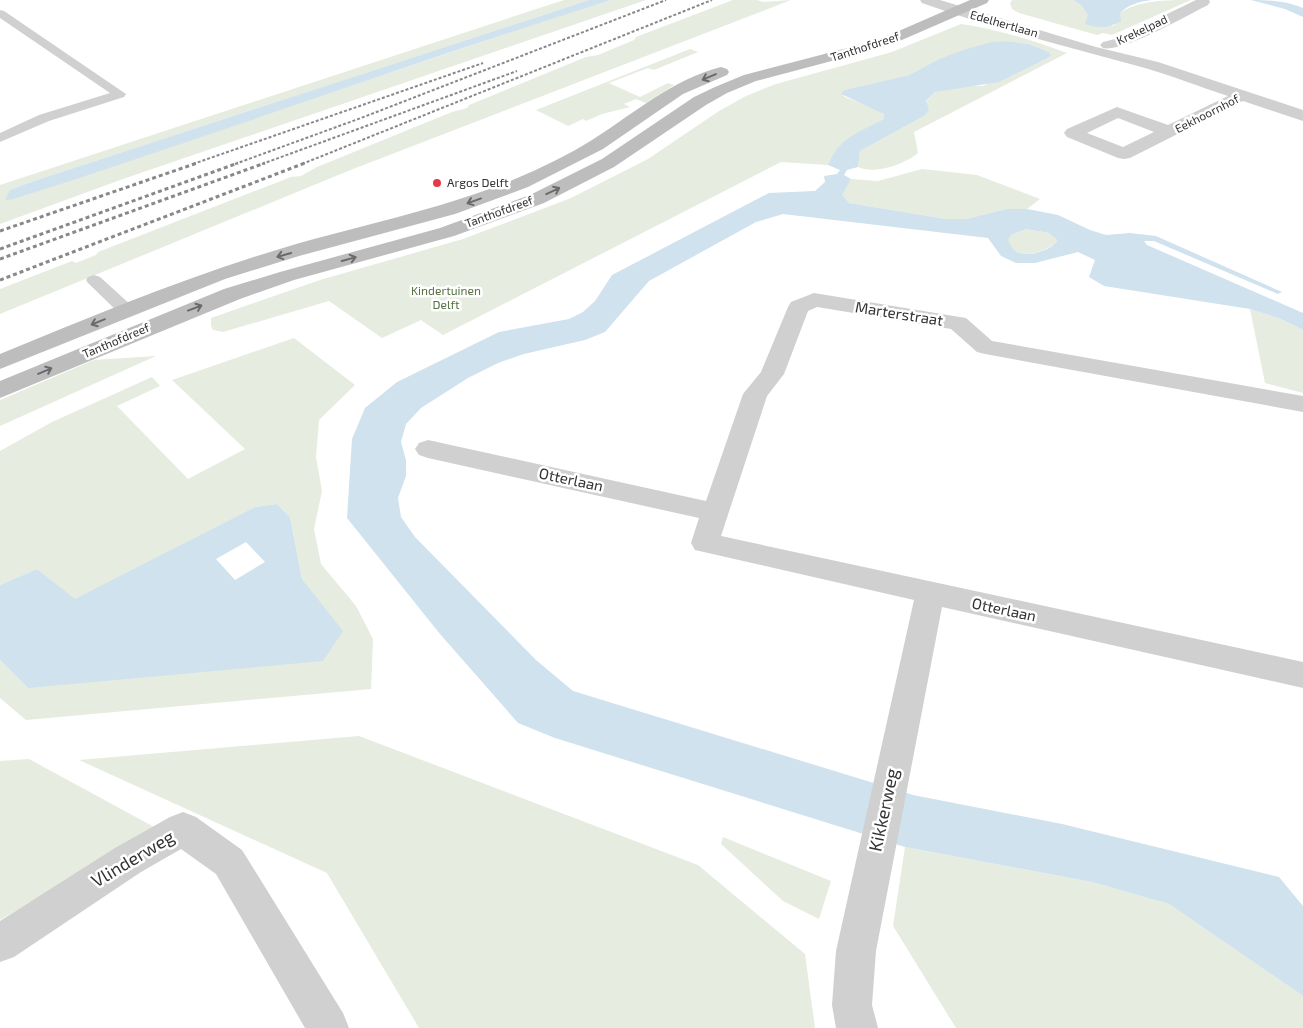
<svg xmlns="http://www.w3.org/2000/svg" width="1303" height="1028" font-family="'Exo 2',sans-serif">
<style>
.green{fill:#e6ecdf}
.water{fill:#cfe2ee;fill-rule:evenodd}
.lines{fill:none;stroke-linecap:round;stroke-linejoin:round}
.lane{fill:#d0d0d0;fill-rule:evenodd}
.street{fill:#d0d0d0;fill-rule:evenodd}
.secondary{fill:#bdbdbd;fill-rule:evenodd}
.rail-far1{stroke:#888;stroke-width:2;stroke-dasharray:3 2;stroke-linecap:butt}
.rail{stroke:#888;stroke-width:3;stroke-dasharray:4 3;stroke-linecap:butt}
.oneway{stroke:#6a6a6a}
.poi-dot{fill:#e63946;stroke:#fff;stroke-width:2}
.labels{text-anchor:middle;stroke-width:5;stroke-linejoin:round;paint-order:stroke}
.far-street-label{font-size:12px;fill:#333;stroke:#fff}
.far-poi-label{font-size:12px;fill:#333;stroke:#fff;text-anchor:start}
.far-park-label{font-size:12px;fill:#56703f;stroke:#fff}
.street-label{font-size:15px;fill:#333;stroke:#fff}
.near-street-label{font-size:18px;fill:#333;stroke:#fff}
</style>
<rect width="100%" height="100%" fill="#fff"/>
<path class="green" d="M 564,0 L 589,0 L 31,182 L 10,190 L 14,199 L 535,24 L 611,0 L 646,0 L 123,179 L 0,224 L 0,185 Z
M 733,0 L 757,0 L 763,2 L 791,0 L 348,171 L 0,314 L 0,289 L 72,261 L 76,263 L 96,255 L 98,252 L 291,177 L 301,176 L 317,167 L 452,112 L 467,108 L 469,105 L 586,57 L 598,55 L 634,40 L 636,37 Z
M 1012,0 L 1073,0 L 1081,5 L 1089,16 L 1086,20 L 1113,26 L 1120,21 L 1120,13 C 1138,0 1168,0 1191,0 L 1112,35 L 1103,33 L 1097,35 L 1019,13 L 1012,9 L 1010,3 Z
M 961,24 C 996,29 1033,40 1067,53 L 914,132 L 918,153 C 905,164 875,175 858,167 L 860,151 L 924,116 L 926,102 L 935,92 L 961,86 L 983,86 L 1049,52 L 1029,44 L 1007,41 L 937,60 L 909,75 L 844,90 L 842,94 L 845,97 L 876,109 L 884,114 L 884,119 C 860,132 839,139 828,165 L 781,162 L 443,335 L 421,320 L 382,338 L 329,301 L 223,332 L 213,330 L 211,326 L 211,318 L 320,280 L 463,239 L 571,198 L 648,159 L 719,111 L 746,96 L 776,84 L 892,52 Z
M 690,49 L 698,52 L 654,70 L 648,68 L 609,83 L 640,97 L 668,83 L 674,85 L 646,103 L 636,99 L 624,104 L 630,107 L 602,114 L 586,121 L 583,119 L 568,126 L 536,110 Z
M 922,169 L 977,175 L 1040,199 L 1027,209 L 1006,209 L 966,219 L 946,219 L 849,203 L 841,195 L 851,179 L 878,181 Z
M 1026,229 L 1049,233 L 1057,240 C 1053,249 1027,258 1017,252 C 1013,250 1010,244 1007,240 L 1011,235 Z
M 1250,309 L 1281,319 L 1303,330 L 1303,393 L 1265,383 Z
M 294,338 L 355,385 L 319,420 L 316,457 L 322,491 L 314,529 L 321,564 L 356,606 L 373,639 L 371,689 L 26,720 L 0,698 L 0,660 L 28,688 L 317,599 L 302,579 L 290,517 L 277,504 L 255,507 L 75,600 L 37,569 L 0,585 L 0,451 L 52,422 L 152,377 L 160,386 L 117,406 L 188,479 L 245,449 L 172,380 Z
M 156,356 L 0,426 L 0,400 L 94,360 Z
M 359,736 L 698,865 L 805,954 L 815,1028 L 419,1028 L 327,873 L 79,760 Z
M 29,759 L 156,828 L 0,920 L 0,761 Z
M 723,837 L 831,881 L 819,919 L 783,901 L 721,844 Z
M 905,847 L 1092,882 L 1169,904 L 1303,996 L 1303,1028 L 956,1028 L 893,926 Z"/>
<path class="water" d="M 589,0 L 611,0 C 411,63 214,135 14,199 L 5,200 L 10,190 L 31,182 Z
M 1073,0 L 1152,0 C 1139,2 1129,4 1120,13 L 1121,21 C 1108,29 1099,28 1085,24 L 1088,15 L 1081,5 Z
M 1251,0 C 1270,0 1285,1 1303,8 L 1303,17 L 1285,9 Z
M 1007,41 L 1029,44 L 1049,52 L 1051,56 L 999,82 L 935,92 L 926,101 L 929,110 L 924,116 L 860,151 L 858,167 L 847,170 L 844,175 L 851,179 L 842,195 L 849,203 L 946,219 L 966,219 L 1006,209 L 1027,209 L 1058,215 L 1090,230 L 1106,235 L 1130,233 L 1156,236 L 1282,292 L 1278,294 L 1154,241 L 1144,241 L 1147,245 L 1303,313 L 1303,330 L 1281,319 L 1250,309 L 1104,286 L 1089,277 L 1095,260 L 1078,252 L 1035,263 L 1016,263 L 1001,256 L 988,238 L 783,214 L 756,222 L 649,281 L 605,332 L 585,340 L 524,354 L 498,363 L 468,378 L 421,408 L 406,424 L 401,442 L 406,460 L 406,476 L 398,498 L 401,517 L 415,537 L 536,660 L 573,691 L 913,795 L 1062,824 L 1279,877 L 1303,906 L 1303,996 L 1169,904 L 1092,882 L 905,847 L 555,738 L 518,723 L 440,634 L 347,518 L 352,439 L 365,408 L 397,382 L 499,332 L 569,319 L 583,312 L 595,301 L 612,275 L 769,193 L 815,191 L 825,182 L 824,176 L 837,174 L 840,170 L 828,165 C 839,138 859,132 884,119 L 884,114 L 841,94 L 844,90 L 909,75 L 937,60 L 963,50 L 993,42 ZM 1026,229 L 1049,233 L 1057,240 C 1053,250 1027,258 1017,252 C 1013,250 1010,244 1008,240 L 1011,235 Z
M 277,504 L 290,517 L 302,579 L 343,631 L 323,661 L 28,688 L 0,660 L 0,585 L 37,569 L 75,599 L 255,507 ZM 246,542 L 265,562 L 235,580 L 216,559 Z"/>
<g class="lines">
<path class="lane" d="M 0,10 L 4,11 L 126,94 L 124,97 L 49,121 L 0,142 L 0,133 L 39,115 L 110,93 L 0,18 Z
M 94,275 L 100,277 L 132,306 L 135,310 L 132,314 L 120,314 L 88,283 L 86,280 L 88,277 Z"/>
<path class="street" d="M 920,0 L 940,0 L 1096,47 L 1158,62 L 1303,110 L 1303,121 L 1243,101 L 1130,158 L 1124,159 L 1118,158 L 1067,137 L 1064,133 L 1067,129 L 1117,107 L 1168,125 L 1228,96 C 1200,87 1173,76 1145,68 C 1070,47 995,29 922,3 ZM 1118,118 L 1154,132 L 1123,147 L 1087,133 Z
M 1196,0 L 1209,0 L 1210,2 L 1208,5 C 1188,15 1122,53 1103,48 L 1100,45 L 1103,42 L 1115,39 Z
M 814,293 L 966,318 L 992,341 L 1303,396 L 1303,412 L 985,354 L 977,352 L 951,329 L 817,307 L 808,311 L 784,374 L 767,396 L 721,536 L 1303,662 L 1303,688 L 942,607 L 876,951 L 872,1005 L 878,1028 L 836,1028 L 832,1005 L 836,951 L 914,600 L 695,550 L 691,543 L 699,518 L 428,458 L 419,455 L 415,449 L 419,443 L 428,440 L 706,501 L 743,394 L 761,372 L 788,307 L 791,302 Z
M 183,812 L 196,817 L 242,850 L 343,1013 L 349,1028 L 305,1028 L 216,874 L 181,849 L 141,872 L 14,957 L 0,962 L 0,921 L 115,848 L 170,817 Z"/>
<path class="secondary" d="M 970,0 L 989,0 L 987,3 L 888,46 L 756,81 L 727,93 L 706,105 L 614,167 L 544,203 L 454,236 L 294,280 L 240,299 L 0,398 L 0,381 L 224,289 L 280,272 L 440,228 L 530,195 L 602,159 L 694,97 L 715,87 L 744,75 L 878,40 Z
M 721,67 L 727,69 L 729,72 L 727,75 L 683,94 L 603,149 L 528,187 L 455,214 L 299,256 L 225,279 L 0,369 L 0,354 C 93,316 186,277 283,248 C 360,225 440,210 515,179 C 541,168 568,155 592,140 C 633,114 673,79 721,67 Z"/>
<path class="rail-far1" d="M 193,164 L 483,63
M 235,164 L 361,118 L 666,0
M 262,164 L 517,71
M 302,164 L 712,0"/>
<path class="rail" d="M 0,231 L 197,163
M 0,249 L 238,163
M 0,259 L 265,163
M 0,280 L 305,163"/>
</g>
<defs><path id="oneway-shaft" d="M-6 0H5M1.5-3L5.5 0L1.5 3" fill="none" stroke-width="1.6" stroke-linecap="round" stroke-linejoin="round" transform="scale(1.25)"/></defs>
<g class="oneway">
<use href="#oneway-shaft" transform="translate(709 77) rotate(157)"/>
<use href="#oneway-shaft" transform="translate(553 191) rotate(-25)"/>
<use href="#oneway-shaft" transform="translate(474 201) rotate(160)"/>
<use href="#oneway-shaft" transform="translate(284 255) rotate(164)"/>
<use href="#oneway-shaft" transform="translate(349 259) rotate(-15)"/>
<use href="#oneway-shaft" transform="translate(195 308) rotate(-21)"/>
<use href="#oneway-shaft" transform="translate(98 322) rotate(158)"/>
<use href="#oneway-shaft" transform="translate(45 371) rotate(-23)"/>
</g>
<circle class="poi-dot" cx="437" cy="183" r="5"/>
<g class="labels">
<g class="far-street-label">
<text transform="translate(1004 24) rotate(16)" y="4">Edelhertlaan</text>
<text transform="translate(1142 30) rotate(-25)" y="4">Krekelpad</text>
<text transform="translate(865 47) rotate(-18)" y="4">Tanthofdreef</text>
<text transform="translate(1207 114) rotate(-27)" y="4">Eekhoornhof</text>
<text transform="translate(499 212) rotate(-20)" y="4">Tanthofdreef</text>
<text transform="translate(116 341) rotate(-23)" y="4">Tanthofdreef</text>
</g>
<g class="far-poi-label">
<text x="447" y="187">Argos Delft</text>
</g>
<g class="far-park-label">
<text x="446" y="295">Kindertuinen<tspan x="446" dy="14">Delft</tspan></text>
</g>
<g class="street-label">
<text transform="translate(899 314) rotate(9)" y="5">Marterstraat</text>
<text transform="translate(571 480) rotate(12)" y="5">Otterlaan</text>
<text transform="translate(1004 610) rotate(12)" y="5">Otterlaan</text>
</g>
<g class="near-street-label">
<text transform="translate(884 810) rotate(-78)" y="6">Kikkerweg</text>
<text transform="translate(133 859) rotate(-31)" y="6">Vlinderweg</text>
</g>
</g>
</svg>
